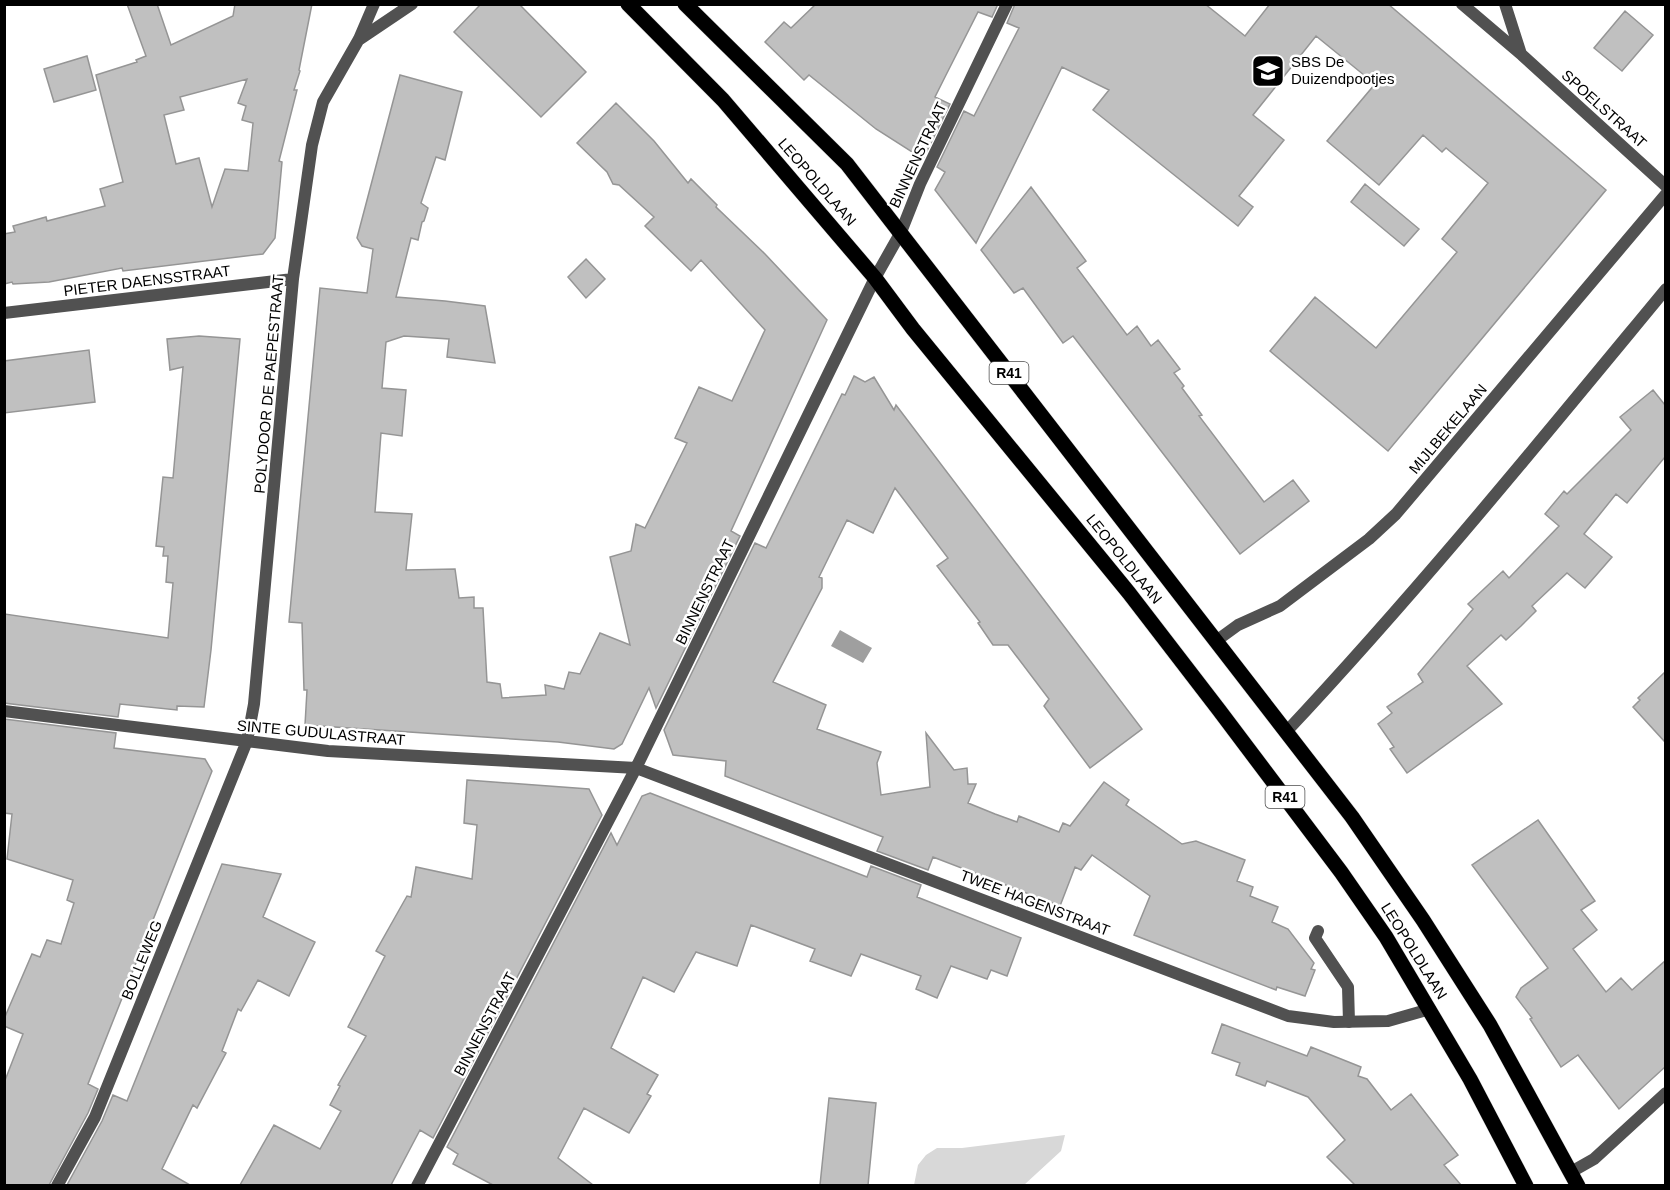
<svg xmlns="http://www.w3.org/2000/svg" width="1670" height="1190" font-family="Arial,sans-serif">
<style>
.green{fill:#d8d8d8}
.water{fill:#9f9f9f}
.building{fill:#c0c0c0;stroke:#959595;stroke-width:1.5;fill-rule:evenodd}
.lines{fill:none;stroke-linecap:round;stroke-linejoin:round}
.primary-casing{stroke:#dbdbdb;stroke-width:16}
.lane{stroke:#515151;stroke-width:12}
.street{stroke:#515151;stroke-width:12}
.primary{stroke:#000;stroke-width:15}
.labels{text-anchor:middle;stroke-width:5;stroke-linejoin:round;paint-order:stroke}
.shield{fill:#fff;stroke:#4c4c4c;stroke-width:1.5}
.shield-label{font-size:14px;font-weight:bold;fill:#000}
.poi-label{font-size:15px;fill:#000;stroke:#fff;text-anchor:start}
.street-label{font-size:15px;fill:#000;stroke:#fff}
</style>
<rect width="100%" height="100%" fill="#fff"/>
<path class="green" d="M 1065,1135 L 1061,1151 L 1024,1185 L 914,1185 L 918,1165 L 926,1155 L 937,1148 L 962,1148 Z"/>
<path class="water" d="M 840,630 L 872,648 L 863,663 L 831,646 Z"/>
<path class="building" d="M 127,4 L 157,4 L 171,45 L 233,16 L 235,4 L 312,4 L 299,70 L 300,71 L 294,90 L 297,90 L 279,161 L 282,162 L 275,238 L 263,254 L 123,271 L 122,268 L 49,282 L 13,284 L 12,282 L 4,284 L 4,234 L 15,232 L 13,226 L 46,217 L 47,221 L 105,206 L 100,189 L 123,182 L 96,75 L 137,62 L 136,60 L 146,56 ZM 247,79 L 238,103 L 246,106 L 242,120 L 253,123 L 248,171 L 225,169 L 212,207 L 199,158 L 176,164 L 164,115 L 184,110 L 180,97 Z
M 481,4 L 519,4 L 586,72 L 541,117 L 454,32 Z
M 816,4 L 998,4 L 992,17 L 978,12 L 946,75 L 935,97 L 950,104 L 923,159 L 876,129 L 809,75 L 804,80 L 765,42 L 784,22 L 791,28 Z
M 1015,4 L 1205,4 L 1245,36 L 1270,4 L 1388,4 L 1606,190 L 1388,451 L 1270,351 L 1315,297 L 1376,348 L 1457,252 L 1442,239 L 1488,183 L 1446,148 L 1442,152 L 1423,135 L 1379,185 L 1327,141 L 1375,84 L 1316,36 L 1253,115 L 1284,140 L 1239,196 L 1253,207 L 1238,226 L 1093,110 L 1109,90 L 1062,67 L 976,243 L 935,190 L 945,172 L 937,167 L 964,111 L 974,116 L 1019,28 L 1007,23 Z
M 1625,11 L 1653,35 L 1622,71 L 1594,48 Z
M 87,56 L 96,90 L 54,102 L 44,69 Z
M 400,75 L 462,92 L 445,160 L 436,157 L 421,203 L 428,208 L 424,221 L 422,222 L 418,240 L 411,238 L 396,297 L 445,301 L 485,306 L 495,363 L 447,357 L 449,339 L 404,336 L 386,342 L 382,388 L 406,390 L 402,436 L 381,433 L 375,512 L 412,514 L 406,570 L 455,569 L 459,598 L 474,597 L 474,608 L 483,608 L 487,682 L 500,684 L 502,698 L 546,695 L 545,685 L 564,689 L 569,672 L 580,674 L 600,633 L 630,645 L 610,557 L 631,551 L 636,524 L 645,528 L 687,443 L 675,438 L 699,387 L 732,401 L 765,330 L 701,260 L 691,271 L 645,226 L 654,217 L 619,185 L 613,184 L 607,172 L 577,143 L 616,103 L 654,141 L 688,183 L 691,179 L 717,205 L 716,207 L 765,254 L 827,320 L 731,531 L 740,536 L 656,708 L 649,688 L 622,744 L 614,749 L 558,742 L 305,725 L 307,690 L 304,690 L 302,623 L 289,622 L 320,288 L 367,293 L 373,249 L 362,246 L 357,238 Z
M 1365,184 L 1419,229 L 1404,246 L 1351,202 Z
M 1031,187 L 1086,261 L 1077,268 L 1127,335 L 1137,326 L 1151,346 L 1158,340 L 1180,369 L 1174,373 L 1184,386 L 1182,388 L 1202,415 L 1199,416 L 1264,502 L 1293,480 L 1309,501 L 1240,554 L 1073,336 L 1063,343 L 1023,288 L 1014,293 L 981,250 Z
M 586,259 L 605,279 L 586,298 L 568,277 Z
M 199,336 L 240,339 L 211,650 L 204,707 L 177,706 L 177,710 L 120,704 L 118,717 L 4,703 L 5,614 L 168,638 L 173,583 L 166,582 L 168,556 L 163,556 L 164,547 L 156,546 L 163,477 L 173,478 L 183,367 L 170,370 L 167,339 Z
M 89,350 L 95,402 L 4,413 L 4,361 Z
M 854,376 L 865,382 L 874,377 L 894,410 L 896,405 L 1142,729 L 1090,768 L 1044,706 L 1049,699 L 1008,645 L 993,645 L 978,623 L 980,622 L 937,566 L 948,558 L 895,488 L 873,533 L 847,520 L 819,577 L 822,578 L 822,588 L 773,682 L 826,705 L 817,729 L 881,752 L 877,763 L 881,795 L 930,787 L 926,733 L 954,770 L 967,768 L 968,784 L 976,784 L 968,803 L 995,814 L 1017,822 L 1019,816 L 1059,832 L 1063,823 L 1070,826 L 1104,782 L 1129,800 L 1126,805 L 1182,844 L 1196,841 L 1245,860 L 1237,881 L 1253,887 L 1250,896 L 1278,907 L 1272,922 L 1288,929 L 1314,963 L 1311,969 L 1315,970 L 1305,996 L 1277,987 L 1276,990 L 1134,935 L 1150,896 L 1092,855 L 1081,870 L 1075,867 L 1060,906 L 933,857 L 928,870 L 877,851 L 883,837 L 725,776 L 726,761 L 673,755 L 664,730 L 755,543 L 766,548 L 842,394 L 845,395 Z
M 1653,390 L 1665,405 L 1665,457 L 1627,503 L 1616,494 L 1584,534 L 1612,557 L 1585,588 L 1567,573 L 1532,606 L 1536,611 L 1521,626 L 1506,640 L 1501,635 L 1467,666 L 1502,704 L 1407,773 L 1390,749 L 1394,747 L 1378,724 L 1392,713 L 1387,707 L 1423,682 L 1418,674 L 1473,609 L 1468,604 L 1503,571 L 1509,578 L 1559,526 L 1545,514 L 1564,491 L 1567,494 L 1631,430 L 1620,417 Z
M 1665,672 L 1665,742 L 1633,707 L 1640,700 L 1638,698 Z
M 4,719 L 116,733 L 114,748 L 205,759 L 212,771 L 88,1084 L 98,1089 L 88,1113 L 49,1185 L 4,1185 L 4,1083 L 23,1034 L 4,1026 L 4,1019 L 32,954 L 40,957 L 47,940 L 61,944 L 74,903 L 67,900 L 73,880 L 7,859 L 12,814 L 4,813 Z
M 467,780 L 589,789 L 602,815 L 433,1138 L 420,1130 L 391,1185 L 240,1185 L 274,1125 L 320,1149 L 341,1111 L 330,1105 L 340,1086 L 338,1085 L 366,1036 L 348,1027 L 385,956 L 376,951 L 407,896 L 411,897 L 416,867 L 472,879 L 477,825 L 464,823 Z
M 650,793 L 867,877 L 871,866 L 921,885 L 917,897 L 1021,938 L 1007,976 L 991,970 L 987,979 L 951,966 L 937,998 L 916,989 L 921,976 L 861,954 L 851,976 L 810,961 L 815,949 L 751,925 L 737,966 L 696,952 L 674,992 L 643,977 L 611,1048 L 658,1075 L 647,1094 L 651,1096 L 629,1133 L 584,1108 L 558,1158 L 593,1185 L 493,1185 L 453,1164 L 458,1154 L 447,1147 L 611,833 L 617,845 L 642,796 Z
M 1538,820 L 1595,901 L 1581,910 L 1597,930 L 1573,949 L 1606,992 L 1621,978 L 1632,990 L 1665,961 L 1665,1067 L 1619,1109 L 1578,1055 L 1561,1067 L 1530,1019 L 1532,1018 L 1516,997 L 1521,988 L 1548,968 L 1472,865 Z
M 222,864 L 281,874 L 263,917 L 315,942 L 289,996 L 258,980 L 241,1011 L 238,1009 L 222,1051 L 226,1053 L 197,1108 L 193,1105 L 162,1169 L 190,1185 L 67,1185 L 102,1121 L 113,1095 L 127,1101 Z
M 1222,1024 L 1307,1056 L 1311,1047 L 1361,1067 L 1358,1076 L 1367,1079 L 1391,1110 L 1411,1094 L 1458,1155 L 1444,1165 L 1461,1185 L 1355,1185 L 1327,1157 L 1345,1140 L 1308,1097 L 1267,1081 L 1265,1086 L 1236,1075 L 1240,1063 L 1212,1053 Z
M 829,1098 L 876,1103 L 868,1185 L 820,1185 Z"/>
<g class="lines">
<defs>
<path id="primary" d="M 628,4 L 723,100 L 875,278 L 913,329 L 1129,593 L 1219,710 L 1341,872 L 1386,937 L 1470,1079 L 1526,1186
M 685,4 L 847,164 L 1352,817 L 1423,920 L 1490,1025 L 1578,1186"/>
</defs>
<use href="#primary" class="primary-casing"/>
<path class="lane" d="M 1318,931 L 1315,938 L 1348,987 L 1349,1022"/>
<path class="street" d="M 1462,4 L 1522,55 L 1666,186
M 1505,4 L 1521,54
M 360,39 L 412,4
M 4,313 L 293,279
M 1216,641 L 1238,625 L 1280,606 L 1369,539 L 1396,514 L 1666,194
M 4,711 L 328,751 L 636,768 L 1288,1016 L 1334,1022 L 1388,1021 L 1430,1009
M 1286,732 C 1419,590 1542,439 1666,289
M 1571,1172 L 1594,1159 L 1666,1093
M 57,1186 L 95,1117 L 247,741 L 254,704 L 293,279 L 312,145 L 323,102 L 359,39 L 374,4
M 417,1186 L 636,768 L 875,278 L 901,232 L 920,184 L 1007,4"/>
<use href="#primary" class="primary"/>
</g>
<defs>
<symbol id="school-square" viewBox="-11 -11 22 22"><rect x="-9" y="-9" width="18" height="18" rx="4" fill="#000" stroke="#fff"/><path d="M0-5L7-2L0 1L-7-2ZM-4 1L0 2.5L4 1V4Q0 6-4 4Z" fill="#fff"/></symbol>
</defs>
<g fill-rule="evenodd">
<use href="#school-square" x="1249" y="52" width="38" height="38"/>
</g>
<g class="labels">
<g class="shield">
<rect x="989.5" y="362" width="39" height="22" rx="4.5"/>
<rect x="1265.5" y="786" width="39" height="22" rx="4.5"/>
</g>
<g class="shield-label">
<text x="1009" y="378">R41</text>
<text x="1285" y="802">R41</text>
</g>
<g class="poi-label">
<text x="1291" y="67">SBS De<tspan x="1291" dy="17">Duizendpootjes</tspan></text>
</g>
<g class="street-label">
<text transform="translate(1604 109) rotate(42)" y="5">SPOELSTRAAT</text>
<text transform="translate(918 155) rotate(-65)" y="5">BINNENSTRAAT</text>
<text transform="translate(817 182) rotate(49)" y="5">LEOPOLDLAAN</text>
<text transform="translate(147 281) rotate(-7)" y="5">PIETER DAENSSTRAAT</text>
<text transform="translate(269 384) rotate(-85)" y="5">POLYDOOR DE PAEPESTRAAT</text>
<text transform="translate(1448 429) rotate(-50)" y="5">MIJLBEKELAAN</text>
<text transform="translate(1124 559) rotate(51)" y="5">LEOPOLDLAAN</text>
<text transform="translate(705 592) rotate(-64)" y="5">BINNENSTRAAT</text>
<text transform="translate(321 733) rotate(5)" y="5">SINTE GUDULASTRAAT</text>
<text transform="translate(1035 903) rotate(21)" y="5">TWEE HAGENSTRAAT</text>
<text transform="translate(1414 951) rotate(58)" y="5">LEOPOLDLAAN</text>
<text transform="translate(142 960) rotate(-68)" y="5">BOLLEWEG</text>
<text transform="translate(485 1024) rotate(-62)" y="5">BINNENSTRAAT</text>
</g>
</g>
<rect width="1670" height="1190" fill="none" stroke="#000000" stroke-width="12"/>
</svg>
